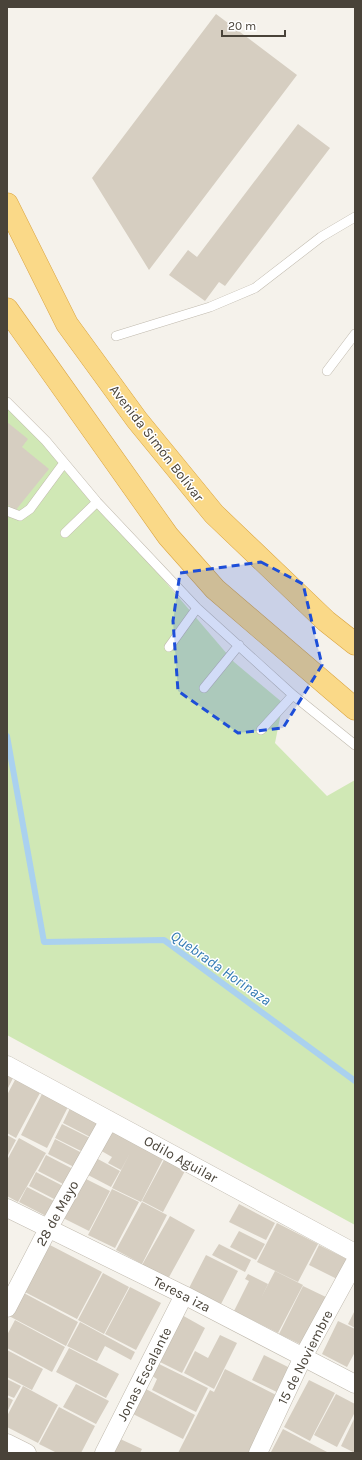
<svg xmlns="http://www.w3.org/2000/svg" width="362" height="1460" font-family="Karla,sans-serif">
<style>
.green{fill:#d0e8b5}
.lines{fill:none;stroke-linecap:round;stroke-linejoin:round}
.stream{stroke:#aad1ef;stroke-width:6}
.building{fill:#d6cec1}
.service-casing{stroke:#c0baae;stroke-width:10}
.minor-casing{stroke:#c0baae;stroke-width:19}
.trunk-casing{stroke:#daa440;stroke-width:23}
.service{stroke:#fff;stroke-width:9}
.minor{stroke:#fff;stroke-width:18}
.trunk{stroke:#fad988;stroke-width:22}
.marked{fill:#1d4ed8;fill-opacity:0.2;stroke:#1d4ed8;stroke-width:3;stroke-dasharray:8 5;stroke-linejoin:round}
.labels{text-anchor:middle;stroke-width:3;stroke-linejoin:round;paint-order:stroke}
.street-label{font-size:14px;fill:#494339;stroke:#fff}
.water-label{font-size:15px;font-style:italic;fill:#347bb3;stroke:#fff}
</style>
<rect width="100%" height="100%" fill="#f5f2eb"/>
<path class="green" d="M 7,397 L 234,662 L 283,703 L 275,743 L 327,796 L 355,780 L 355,1225 L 7,1035 Z"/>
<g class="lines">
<path class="stream" d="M 7,736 L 44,942 L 164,940 L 355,1081"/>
</g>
<path class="building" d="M 216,14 L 297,75 L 149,270 L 92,178 Z
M 298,124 L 330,148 L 225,286 L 219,282 L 205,301 L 169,275 L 188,250 L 197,257 Z
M 7,422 L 28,439 L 22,447 L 49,469 L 15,511 L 7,504 Z
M 7,1073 L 14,1076 L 7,1090 Z
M 16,1078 L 41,1091 L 16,1138 L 7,1133 L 7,1095 Z
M 43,1092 L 69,1105 L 47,1148 L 21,1135 Z
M 72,1104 L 104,1119 L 94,1139 L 63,1123 Z
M 62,1124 L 92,1139 L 85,1153 L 55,1138 Z
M 111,1125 L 165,1155 L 141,1202 L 112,1188 L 130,1153 L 121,1170 L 108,1163 L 112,1157 L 98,1149 Z
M 7,1135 L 16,1140 L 7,1157 Z
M 19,1138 L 46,1153 L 18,1202 L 7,1196 L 7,1160 Z
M 55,1139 L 84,1154 L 76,1168 L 48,1154 Z
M 46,1155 L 73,1169 L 65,1185 L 38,1171 Z
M 96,1158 L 120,1171 L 111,1187 L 88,1175 Z
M 165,1158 L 186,1169 L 163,1212 L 142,1201 Z
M 36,1172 L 63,1186 L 56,1200 L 29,1186 Z
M 82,1177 L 110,1191 L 89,1231 L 61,1217 Z
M 27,1187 L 54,1201 L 46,1216 L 19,1202 Z
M 112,1189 L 139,1202 L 115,1248 L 88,1235 Z
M 142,1202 L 167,1215 L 142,1264 L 116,1250 Z
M 239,1204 L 275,1223 L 266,1240 L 229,1222 Z
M 170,1216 L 195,1230 L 168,1279 L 142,1265 Z
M 277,1223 L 318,1244 L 298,1282 L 257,1262 Z
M 239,1231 L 265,1244 L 256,1260 L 230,1247 Z
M 46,1243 L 102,1272 L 77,1319 L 21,1290 Z
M 219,1244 L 251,1260 L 245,1272 L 212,1255 Z
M 319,1245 L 349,1260 L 339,1280 L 309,1265 Z
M 206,1255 L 238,1271 L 220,1306 L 188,1290 Z
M 275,1271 L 303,1285 L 278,1333 L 234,1311 L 249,1281 L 245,1279 L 248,1274 L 268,1284 L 261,1298 Z
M 103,1273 L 129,1287 L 104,1334 L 78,1320 Z
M 303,1286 L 330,1299 L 306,1347 L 279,1334 Z
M 130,1287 L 161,1303 L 136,1350 L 105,1334 Z
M 22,1292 L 78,1322 L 66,1346 L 9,1316 Z
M 355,1310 L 355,1328 L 348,1324 Z
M 180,1314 L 205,1328 L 182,1373 L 156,1360 Z
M 15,1320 L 65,1347 L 52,1372 L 7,1348 L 7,1335 Z
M 338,1321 L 355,1329 L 355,1352 L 347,1367 L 322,1354 Z
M 80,1322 L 135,1352 L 131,1360 L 105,1346 L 97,1361 L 67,1346 Z
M 220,1335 L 237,1343 L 214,1389 L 184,1373 L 195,1351 L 208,1358 Z
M 69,1348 L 119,1374 L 106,1398 L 56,1372 Z
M 7,1350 L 43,1369 L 32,1390 L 7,1377 Z
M 264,1355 L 294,1370 L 281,1394 L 252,1380 Z
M 155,1362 L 208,1388 L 196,1412 L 152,1390 L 157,1379 L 149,1374 Z
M 225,1369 L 280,1397 L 251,1453 L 178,1453 L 210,1390 L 214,1392 Z
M 7,1379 L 21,1386 L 14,1398 L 7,1395 Z
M 309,1380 L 335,1393 L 310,1441 L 284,1427 Z
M 76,1384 L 109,1401 L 96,1424 L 63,1407 Z
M 23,1386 L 58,1405 L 38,1443 L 7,1427 L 7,1416 Z
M 144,1388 L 195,1415 L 183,1439 L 131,1413 Z
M 336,1394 L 355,1404 L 355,1412 L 337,1447 L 314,1435 Z
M 7,1397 L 13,1400 L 7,1412 Z
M 59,1407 L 95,1426 L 81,1453 L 57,1453 L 39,1444 Z
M 355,1417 L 355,1453 L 341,1446 Z
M 283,1429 L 329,1453 L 271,1452 Z
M 118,1438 L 142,1449 L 140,1453 L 110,1453 Z"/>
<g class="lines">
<defs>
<path id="service" d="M 116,336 L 210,307 L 255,288 L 321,237 L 355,217
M 327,371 L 355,334
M 7,402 L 46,441 L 97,502 L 197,608 L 293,695 L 355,745
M 7,511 L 20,516 L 30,509 L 64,463
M 65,533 L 97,502
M 169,647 L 197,608
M 204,688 L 239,645
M 261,730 L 293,695"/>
<path id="minor" d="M 7,1065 L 355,1253
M 7,1208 L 184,1295 L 355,1384
M 7,1308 L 48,1229 L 109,1120
M 7,1443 L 27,1453
M 104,1453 L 184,1295
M 258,1453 L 303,1357 L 355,1262"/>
<path id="trunk" d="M 7,204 L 67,324 L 137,420 L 214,514 L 326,621 L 355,644
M 7,309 L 168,536 L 215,589 L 355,709"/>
</defs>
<use href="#service" class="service-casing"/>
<use href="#minor" class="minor-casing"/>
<use href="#trunk" class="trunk-casing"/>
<use href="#service" class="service"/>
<use href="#minor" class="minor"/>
<use href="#trunk" class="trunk"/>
</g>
<path class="marked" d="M 261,562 L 303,584 L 322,665 L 283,728 L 238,733 L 178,691 L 173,621 L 180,573 Z"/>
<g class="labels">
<g class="street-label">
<text transform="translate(157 443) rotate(52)" y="5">Avenida Simón Bolívar</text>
<text transform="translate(181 1159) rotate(29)" y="5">Odilo Aguilar</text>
<text transform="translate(57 1213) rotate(-61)" y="5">28 de Mayo</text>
<text transform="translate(182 1294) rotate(27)" y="5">Teresa iza</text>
<text transform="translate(305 1357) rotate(-63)" y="5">15 de Noviembre</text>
<text transform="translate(144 1374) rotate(-63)" y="5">Jonas Escalante</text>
</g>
<g class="water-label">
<text transform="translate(221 968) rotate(35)" y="5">Quebrada Horinaza</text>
</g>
</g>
<rect width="362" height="1460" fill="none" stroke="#494339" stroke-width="16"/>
<path d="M222 30v6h63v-6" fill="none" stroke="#494339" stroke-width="2"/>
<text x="228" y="30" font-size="12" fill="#494339" stroke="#ffffff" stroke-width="3" paint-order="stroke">20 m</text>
</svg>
